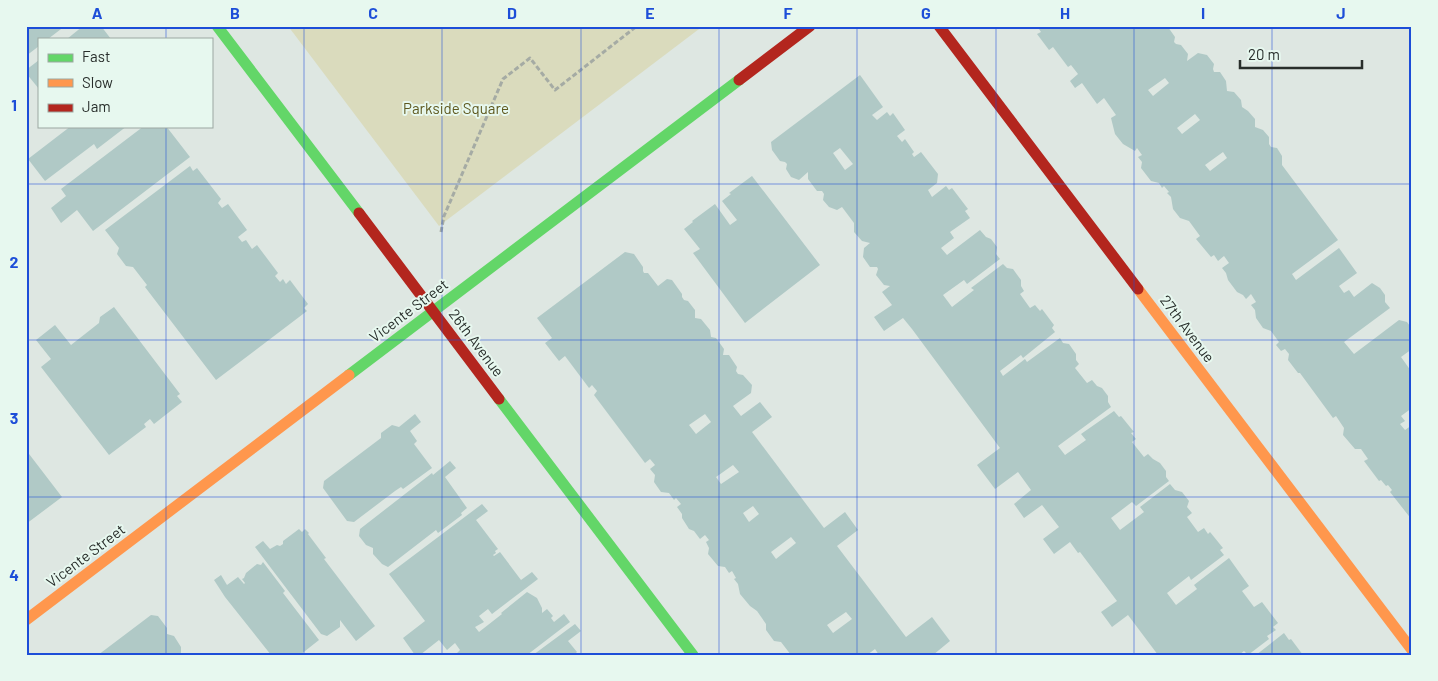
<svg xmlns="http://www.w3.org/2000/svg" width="1438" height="681" font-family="Barlow,sans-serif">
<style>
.green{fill:#dadbbd}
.building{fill:#b0c9c6;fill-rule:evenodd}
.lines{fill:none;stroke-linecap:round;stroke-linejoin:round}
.path{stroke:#a5aba4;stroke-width:3;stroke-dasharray:5 2.5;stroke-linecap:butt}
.fast{stroke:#63d668;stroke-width:11}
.slow{stroke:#ff974d;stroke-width:11}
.jam{stroke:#b3261e;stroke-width:11}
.grid{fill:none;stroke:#1d4ed8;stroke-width:1;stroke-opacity:0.55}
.labels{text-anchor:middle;stroke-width:4;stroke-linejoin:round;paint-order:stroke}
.park-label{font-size:15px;fill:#5e581e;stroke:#e7f8ef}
.street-label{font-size:15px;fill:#282e2b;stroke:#e7f8ef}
.neatline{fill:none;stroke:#1d4ed8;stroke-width:2}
.grid-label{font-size:16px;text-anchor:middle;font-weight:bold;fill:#1d4ed8}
</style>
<rect width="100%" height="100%" fill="#dee7e2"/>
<path class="green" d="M 288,26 L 703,26 L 439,226 Z"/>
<path class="building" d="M 26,26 L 65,26 L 48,39 L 39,39 L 39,46 L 26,56 Z
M 83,26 L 101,26 L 111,39 L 67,39 Z
M 1037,26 L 1166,26 L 1168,27 L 1175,37 L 1174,42 L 1176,44 L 1181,45 L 1188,54 L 1187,61 L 1198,53 L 1207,55 L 1214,64 L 1213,69 L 1214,72 L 1220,72 L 1226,81 L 1227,91 L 1234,92 L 1241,100 L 1242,107 L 1248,111 L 1255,119 L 1255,127 L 1263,130 L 1269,137 L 1269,144 L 1271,147 L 1277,148 L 1282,156 L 1282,165 L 1338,240 L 1292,274 L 1296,280 L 1339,248 L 1357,273 L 1339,286 L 1344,293 L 1349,290 L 1354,297 L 1372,283 L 1380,288 L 1385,295 L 1385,302 L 1390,308 L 1344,342 L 1354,354 L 1399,320 L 1407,322 L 1412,329 L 1412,349 L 1401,357 L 1411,371 L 1412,370 L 1412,408 L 1401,416 L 1405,421 L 1400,424 L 1405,430 L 1412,425 L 1412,520 L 1390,492 L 1392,490 L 1388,485 L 1386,486 L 1381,480 L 1379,481 L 1364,461 L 1368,459 L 1361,449 L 1355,449 L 1343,435 L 1344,428 L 1336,416 L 1333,418 L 1300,373 L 1298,373 L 1288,360 L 1289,354 L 1285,349 L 1281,351 L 1276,345 L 1279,342 L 1271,331 L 1263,328 L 1256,318 L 1255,310 L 1251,305 L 1256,302 L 1251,294 L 1246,299 L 1243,295 L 1237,292 L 1228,280 L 1226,273 L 1222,268 L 1229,263 L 1224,256 L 1218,261 L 1214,255 L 1211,257 L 1196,239 L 1200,236 L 1189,221 L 1180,218 L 1173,209 L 1171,197 L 1167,193 L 1169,192 L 1164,186 L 1162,188 L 1159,183 L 1151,181 L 1141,168 L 1142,162 L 1138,157 L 1142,155 L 1137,148 L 1135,151 L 1123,144 L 1115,134 L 1111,118 L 1116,115 L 1104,98 L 1097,104 L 1082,83 L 1075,88 L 1070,81 L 1078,74 L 1071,65 L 1068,67 L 1053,47 L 1049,50 L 1037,34 L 1041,32 ZM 1165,78 L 1169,83 L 1153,96 L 1148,90 ZM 1195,114 L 1200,120 L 1182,134 L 1177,128 ZM 1223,152 L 1227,158 L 1210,171 L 1205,165 Z
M 39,60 L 39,89 L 26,73 L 26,70 Z
M 860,75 L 883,107 L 872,115 L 877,120 L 887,112 L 890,116 L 893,113 L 905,130 L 897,136 L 902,142 L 905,139 L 914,152 L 912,154 L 914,157 L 921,152 L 938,174 L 937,183 L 928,190 L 932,197 L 946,186 L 949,190 L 952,188 L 968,209 L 965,211 L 970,218 L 950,232 L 954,238 L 941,248 L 947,255 L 980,230 L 986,237 L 991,239 L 997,247 L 996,254 L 1000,259 L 967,284 L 964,280 L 943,295 L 952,307 L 974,290 L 971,288 L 1003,264 L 1007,268 L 1013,269 L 1021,280 L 1021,286 L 1024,291 L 1020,294 L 1030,308 L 1035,305 L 1040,311 L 1042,309 L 1054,325 L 1052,328 L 1055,332 L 1023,358 L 1021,355 L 1000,371 L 1003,376 L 1025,359 L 1027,362 L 1060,338 L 1063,343 L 1069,344 L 1076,354 L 1076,360 L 1079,364 L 1075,368 L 1087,383 L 1092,380 L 1097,386 L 1102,388 L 1108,396 L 1108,402 L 1111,407 L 1058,446 L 1065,455 L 1086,440 L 1081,434 L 1114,411 L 1119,417 L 1121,416 L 1134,432 L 1131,433 L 1136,439 L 1132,442 L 1144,457 L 1148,454 L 1153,459 L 1160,463 L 1166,471 L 1166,477 L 1169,481 L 1136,506 L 1132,502 L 1111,518 L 1120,530 L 1144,512 L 1140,507 L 1170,484 L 1175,490 L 1182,492 L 1189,501 L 1187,507 L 1192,513 L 1187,517 L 1198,532 L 1204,528 L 1208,534 L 1210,532 L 1223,548 L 1220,550 L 1224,555 L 1191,580 L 1189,576 L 1167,593 L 1176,605 L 1197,589 L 1194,585 L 1229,558 L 1249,586 L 1242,591 L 1254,607 L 1262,602 L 1278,623 L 1273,627 L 1276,630 L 1267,636 L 1269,639 L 1248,655 L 1244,651 L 1239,655 L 1158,655 L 1128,615 L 1112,627 L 1101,612 L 1117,601 L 1080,552 L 1078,553 L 1070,542 L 1054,554 L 1043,539 L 1059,527 L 1042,505 L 1024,518 L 1014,504 L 1031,490 L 1018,472 L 995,489 L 977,465 L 1000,448 L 912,329 L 903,318 L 884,331 L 874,317 L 892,305 L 882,292 L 890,286 L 884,285 L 876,275 L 878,269 L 877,267 L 870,267 L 863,257 L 864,248 L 870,243 L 862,241 L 854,232 L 854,223 L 842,207 L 837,210 L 829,207 L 823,200 L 824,194 L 822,191 L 817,191 L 808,179 L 808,172 L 799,180 L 791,177 L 786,169 L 787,164 L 785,162 L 780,161 L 772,150 L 771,142 ZM 840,148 L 853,164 L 845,170 L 833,153 Z
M 71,126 L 127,126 L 97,149 L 94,144 L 45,181 L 28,159 Z
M 144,126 L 166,126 L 190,157 L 93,231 L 77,210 L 61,223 L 51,208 L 66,196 L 61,189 Z
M 190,166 L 193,171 L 197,168 L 221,199 L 218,203 L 222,208 L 228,204 L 247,230 L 238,237 L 242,242 L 246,240 L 252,249 L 257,245 L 278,273 L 275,276 L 280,282 L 283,279 L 286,284 L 290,280 L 308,304 L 304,308 L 307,311 L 216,380 L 145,287 L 147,285 L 133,267 L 126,266 L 117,254 L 119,248 L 105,230 Z
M 752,176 L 820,265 L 745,323 L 693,253 L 700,249 L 684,229 L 693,222 L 692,221 L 715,204 L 730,225 L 737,220 L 722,201 L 731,194 L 729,193 Z
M 625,252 L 634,254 L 643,267 L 643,271 L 644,273 L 648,273 L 658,286 L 667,279 L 672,280 L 682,294 L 682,297 L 684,300 L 688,301 L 695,310 L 695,318 L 701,319 L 710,330 L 711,337 L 716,338 L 724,349 L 723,355 L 729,355 L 737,367 L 736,371 L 738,374 L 743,375 L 752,385 L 751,393 L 733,406 L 741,416 L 760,402 L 772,417 L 752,432 L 824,528 L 845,512 L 858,530 L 837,546 L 906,637 L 932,617 L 950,641 L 933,655 L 879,655 L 875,649 L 867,655 L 791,655 L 781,642 L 774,641 L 766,630 L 766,624 L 757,611 L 750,606 L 740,594 L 738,584 L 734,579 L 736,578 L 732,571 L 729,573 L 725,567 L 718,566 L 708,554 L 709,548 L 706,542 L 709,540 L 705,535 L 700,539 L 694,531 L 689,529 L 682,518 L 682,514 L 677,507 L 681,504 L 676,498 L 674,500 L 669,493 L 661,492 L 654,482 L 655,475 L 650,469 L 655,465 L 650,459 L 645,463 L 594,395 L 597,391 L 592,385 L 589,388 L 565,356 L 559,361 L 545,343 L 552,338 L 537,318 ZM 705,414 L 711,422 L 696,434 L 689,425 ZM 733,465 L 739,472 L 721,484 L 716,477 ZM 753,506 L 759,514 L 749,522 L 743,513 ZM 791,537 L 796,543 L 776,559 L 771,552 ZM 846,612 L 852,619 L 833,633 L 827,625 Z
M 114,307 L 180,394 L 177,396 L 182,402 L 154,424 L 150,419 L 144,424 L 146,427 L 109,455 L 41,367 L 51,359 L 36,340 L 55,325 L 71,345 L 99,323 L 100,317 Z
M 415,414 L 421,422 L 410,431 L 417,441 L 414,444 L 432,468 L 403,489 L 401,487 L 395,491 L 354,522 L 347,521 L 323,488 L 324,481 L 381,438 L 381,433 L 392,425 L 399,427 Z
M 26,450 L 62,497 L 26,524 Z
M 450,461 L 456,468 L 445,477 L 467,508 L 461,513 L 462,515 L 438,533 L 436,530 L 388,567 L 382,564 L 373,554 L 373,548 L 366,545 L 359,536 L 360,529 L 432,473 L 433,475 Z
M 482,504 L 488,511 L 476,520 L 498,549 L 495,551 L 496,553 L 493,555 L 494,556 L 500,552 L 521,580 L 532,572 L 538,579 L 492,614 L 488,609 L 479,616 L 484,622 L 475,627 L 479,632 L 502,614 L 501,613 L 527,592 L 537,598 L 542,608 L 542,613 L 547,609 L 553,616 L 551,618 L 554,622 L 564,614 L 570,622 L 527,655 L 455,655 L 460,650 L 455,643 L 447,650 L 439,640 L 420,655 L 415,655 L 403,638 L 425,621 L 389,574 Z
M 299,529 L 302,532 L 305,529 L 309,533 L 308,534 L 326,558 L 324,559 L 375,626 L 356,641 L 340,620 L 340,627 L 327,636 L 321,634 L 255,547 L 263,541 L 270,549 L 277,545 L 280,546 L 283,544 L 283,541 Z
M 263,562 L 285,591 L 283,593 L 319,640 L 300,655 L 271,655 L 225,597 L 214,580 L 221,575 L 227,585 L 238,577 L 244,584 L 245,583 L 242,579 L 244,578 L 246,573 L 257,564 L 261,565 Z
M 151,615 L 158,616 L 167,628 L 167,634 L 174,636 L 181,647 L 181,653 L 179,655 L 98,655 Z
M 575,624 L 581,631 L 568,641 L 577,652 L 574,655 L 533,655 Z
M 1284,633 L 1289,640 L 1291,639 L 1303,655 L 1256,655 Z"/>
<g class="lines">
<path class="path" d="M 441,232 L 444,216 L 503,79 L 530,58 L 555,90 L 637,26"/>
<path class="fast" d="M 217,26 L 359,213
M 349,375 L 739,80
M 499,399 L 693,655"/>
<path class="slow" d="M 1138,289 L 1412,650
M 26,620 L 349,375"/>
<path class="jam" d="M 939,26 L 1138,289
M 739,80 L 810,26
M 359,213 L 499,399"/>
</g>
<path class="grid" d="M 166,26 L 166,39M 304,26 L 304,655M 442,26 L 442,655M 581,26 L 581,655M 719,26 L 719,655M 857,26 L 857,655M 996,26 L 996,655M 1134,26 L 1134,655M 1272,26 L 1272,655M 166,126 L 166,655M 26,184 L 1412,184M 26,340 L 1412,340M 26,497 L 1412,497"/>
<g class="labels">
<g class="park-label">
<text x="456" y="114">Parkside Square</text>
</g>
<g class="street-label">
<text transform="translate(409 311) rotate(-37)" y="5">Vicente Street</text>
<text transform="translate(1187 329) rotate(53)" y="5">27th Avenue</text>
<text transform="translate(476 343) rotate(53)" y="5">26th Avenue</text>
<text transform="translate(86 556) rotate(-37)" y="5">Vicente Street</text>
</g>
</g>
<rect width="1438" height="681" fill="none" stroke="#e7f8ef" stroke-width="55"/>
<rect x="38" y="38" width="175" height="90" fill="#e7f8ef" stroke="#9ba7a1"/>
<rect x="48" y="54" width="25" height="8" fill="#63d668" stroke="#9ba7a1"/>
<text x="82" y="62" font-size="15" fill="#282e2b">Fast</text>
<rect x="48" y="79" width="25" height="8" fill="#ff974d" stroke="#9ba7a1"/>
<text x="82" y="88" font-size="15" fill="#282e2b">Slow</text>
<rect x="48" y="104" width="25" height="8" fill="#b3261e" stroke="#9ba7a1"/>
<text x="82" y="112" font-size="15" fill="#282e2b">Jam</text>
<path d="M1240 60v8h122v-8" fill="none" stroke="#282e2b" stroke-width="2.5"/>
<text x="1248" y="60" font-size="15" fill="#282e2b" stroke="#e7f8ef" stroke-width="4" paint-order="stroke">20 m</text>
<rect x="28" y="28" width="1382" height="626" class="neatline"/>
<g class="grid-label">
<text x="97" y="19">A</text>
<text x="235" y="19">B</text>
<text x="373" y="19">C</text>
<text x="512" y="19">D</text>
<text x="650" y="19">E</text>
<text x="788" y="19">F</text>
<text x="926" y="19">G</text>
<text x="1065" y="19">H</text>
<text x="1203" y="19">I</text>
<text x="1341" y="19">J</text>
<text x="14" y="111">1</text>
<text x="14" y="268">2</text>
<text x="14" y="424">3</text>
<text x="14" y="581">4</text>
</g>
</svg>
